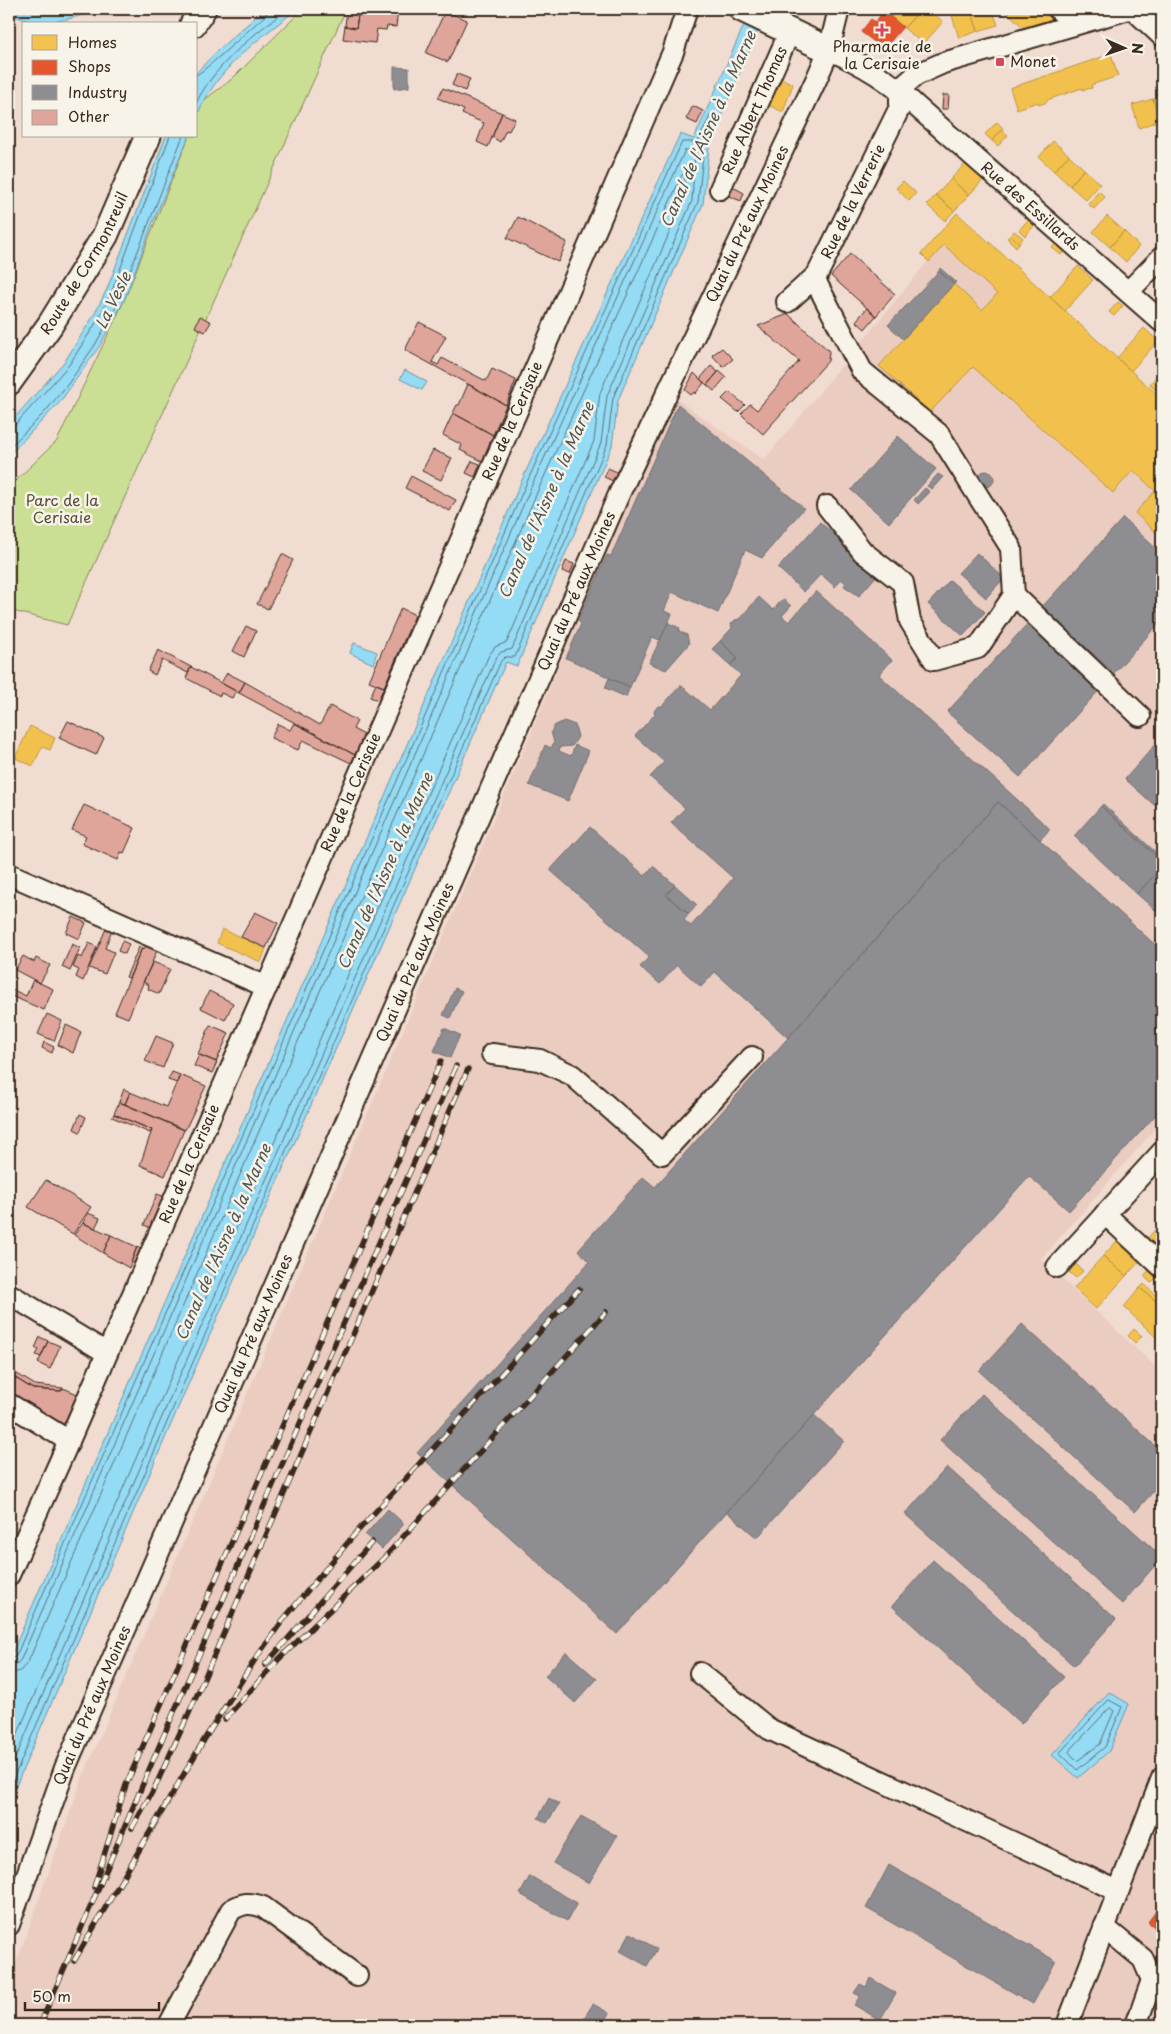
<svg xmlns="http://www.w3.org/2000/svg" width="1171" height="2034" font-family="'Playpen Sans',sans-serif">
<style>
.built{fill:#ebccc1}
.green{fill:#cbdf94;stroke:#838459}
.water{fill:#94dbf6;stroke:#7094a0}
.homes{fill:#f2c14e;stroke:#bb9440}
.shops{fill:#e4572e;stroke:#b14a29}
.industry{fill:#8d8d92;stroke:#746f6f}
.lines{fill:none;stroke-linecap:round;stroke-linejoin:round}
.shore{stroke:#5f7174;stroke-width:1}
.building{fill:#dfa59b;stroke:#3b2a1e}
.minor-casing{stroke:#3b2a1e;stroke-width:24}
.major-casing{stroke:#3b2a1e;stroke-width:29}
.minor{stroke:#f7f3e8;stroke-width:20}
.major{stroke:#f7f3e8;stroke-width:25}
.rail-casing{stroke:#3b2a1e;stroke-width:5.5}
.rail{stroke:#f7f3e8;stroke-width:4;stroke-dasharray:11;stroke-linecap:butt}
.poi-dot{fill:#d1495b;stroke:#f7f3e8;stroke-width:2}
.labels{text-anchor:middle;stroke-width:5;stroke-linejoin:round;paint-order:stroke}
.poi-label{font-size:15px;fill:#3b2a1e;stroke:#f7f3e8}
.street-label{font-size:15px;fill:#3b2a1e;stroke:#f7f3e8}
.park-label{font-size:15px;fill:#584e36;stroke:#f7f3e8}
.water-label{font-size:16px;font-style:italic;fill:#515654;stroke:#f7f3e8}
</style>
<rect width="100%" height="100%" fill="#f0dcd1"/>
<filter id="ink" filterUnits="userSpaceOnUse"><feTurbulence type="fractalNoise" baseFrequency=".02" numOctaves="2"/><feDisplacementMap in="SourceGraphic" scale="10" xChannelSelector="R" yChannelSelector="G"/><feConvolveMatrix kernelMatrix="1 2 1 2 8 2 1 2 1" color-interpolation-filters="sRGB"/></filter>
<g filter="url(#ink)">
<path class="built" d="M 957,226 L 1162,408 L 1162,1121 L 1041,1259 L 1162,1373 L 1162,2025 L 9,2025 L 9,1983 L 82,1779 L 536,721 L 672,396 L 764,460 Z"/>
<path class="green" d="M 303,9 L 346,9 L 67,625 L 9,610 L 9,487 L 57,441 L 124,301 L 189,136 L 196,136 L 196,118 L 203,101 L 232,79 Z"/>
<path class="water" d="M 9,9 L 99,9 C 69,20 39,30 9,13 Z
M 265,9 L 297,9 C 256,42 217,67 196,118 L 196,73 L 219,49 Z
M 751,9 L 780,9 L 778,13 L 767,9 L 713,135 L 709,148 L 703,204 L 618,400 L 612,446 L 517,666 L 506,662 L 187,1387 L 9,1802 L 9,1660 L 522,480 L 680,134 L 694,139 Z
M 166,136 L 189,136 L 153,222 L 124,301 L 99,347 L 60,402 L 9,455 L 9,424 L 65,361 L 94,315 L 107,289 Z
M 405,370 L 427,382 L 422,390 L 400,379 Z
M 354,643 L 377,652 L 373,664 L 350,653 Z
M 1109,1692 L 1129,1704 L 1109,1751 L 1078,1778 L 1052,1755 Z"/>
<path class="homes" d="M 881,9 L 913,9 L 918,13 L 904,28 Z
M 921,9 L 929,9 L 943,22 L 923,44 L 904,28 Z
M 992,9 L 998,25 L 978,31 L 971,10 Z
M 1011,9 L 1047,9 L 1056,18 L 1024,28 L 1007,12 Z
M 971,10 L 978,31 L 959,38 L 952,16 Z
M 1111,54 L 1118,76 L 1091,85 L 1092,88 L 1083,90 L 1082,88 L 1047,100 L 1047,102 L 1039,105 L 1038,102 L 1017,109 L 1010,88 Z
M 779,77 L 793,84 L 783,112 L 766,104 Z
M 1162,96 L 1162,120 L 1160,120 L 1153,99 Z
M 1153,99 L 1160,120 L 1139,128 L 1132,105 Z
M 997,122 L 1003,128 L 992,141 L 985,134 Z
M 1002,130 L 1008,135 L 998,146 L 992,141 Z
M 1053,141 L 1069,155 L 1054,171 L 1039,157 Z
M 1069,155 L 1084,169 L 1070,186 L 1054,171 Z
M 965,164 L 983,180 L 969,195 L 951,179 Z
M 1084,169 L 1100,184 L 1086,200 L 1070,186 Z
M 951,179 L 969,195 L 954,211 L 936,195 Z
M 903,181 L 916,193 L 909,201 L 896,188 Z
M 1099,191 L 1105,197 L 1094,209 L 1088,204 Z
M 936,195 L 954,211 L 945,221 L 927,205 Z
M 1162,195 L 1162,212 L 1154,204 Z
M 957,213 L 1162,399 L 1162,538 L 1135,513 L 1155,491 L 1133,470 L 1113,493 L 973,367 L 930,412 L 879,366 L 954,284 L 982,310 L 997,294 L 944,245 L 929,262 L 921,254 Z
M 1107,216 L 1124,231 L 1110,247 L 1093,232 Z
M 1028,220 L 1034,226 L 1025,236 L 1019,230 Z
M 1014,231 L 1023,238 L 1019,243 L 1011,235 Z
M 1124,231 L 1139,246 L 1126,262 L 1110,247 Z
M 1011,235 L 1019,243 L 1016,247 L 1007,238 Z
M 1057,242 L 1066,250 L 1061,255 L 1052,248 Z
M 1078,266 L 1093,280 L 1065,311 L 1050,297 Z
M 1118,302 L 1123,306 L 1114,316 L 1109,312 Z
M 1144,328 L 1158,341 L 1131,371 L 1117,358 Z
M 1157,376 L 1162,382 L 1155,390 L 1150,384 Z
M 30,726 L 55,738 L 50,750 L 42,747 L 33,766 L 15,758 Z
M 222,929 L 266,948 L 261,962 L 217,943 Z
M 1162,1222 L 1162,1255 L 1146,1240 Z
M 1117,1241 L 1140,1261 L 1126,1276 L 1103,1256 Z
M 1103,1256 L 1126,1276 L 1096,1309 L 1074,1288 Z
M 1076,1264 L 1083,1271 L 1076,1278 L 1069,1272 Z
M 1150,1269 L 1158,1276 L 1151,1283 L 1144,1276 Z
M 1144,1284 L 1162,1301 L 1162,1306 L 1140,1288 Z
M 1140,1288 L 1162,1306 L 1162,1343 L 1124,1307 Z
M 1134,1329 L 1142,1336 L 1135,1343 L 1128,1336 Z"/>
<path class="shops" d="M 884,11 L 903,27 L 884,49 L 861,32 L 871,19 L 875,22 Z
M 1162,1903 L 1162,1933 L 1148,1922 Z"/>
<path class="industry" d="M 394,67 L 409,68 L 409,87 L 394,89 Z
M 940,268 L 956,282 L 954,284 L 939,271 Z
M 939,271 L 954,284 L 903,339 L 888,325 Z
M 678,404 L 804,508 L 762,558 L 745,550 L 718,613 L 672,592 L 664,611 L 672,614 L 668,623 L 660,640 L 652,637 L 630,687 L 566,658 L 581,624 L 578,621 L 607,555 L 611,556 Z
M 898,436 L 936,469 L 889,523 L 851,490 Z
M978 479a8 8 0 1 1 16 0a8 8 0 1 1-16 0Z
M 938,474 L 943,477 L 932,489 L 927,486 Z
M 925,488 L 930,492 L 918,504 L 914,500 Z
M 1123,518 L 1162,554 L 1162,620 L 1114,673 L 1042,607 Z
M 820,522 L 878,574 L 859,596 L 844,586 L 846,583 L 841,579 L 835,587 L 821,574 L 804,592 L 778,568 Z
M 977,553 L 1004,578 L 986,598 L 958,573 Z
M 950,580 L 985,612 L 963,636 L 928,604 Z
M 816,591 L 892,660 L 879,675 L 1050,829 L 1040,840 L 998,802 L 788,1038 L 715,972 L 701,987 L 677,965 L 660,984 L 640,967 L 649,957 L 550,870 L 590,827 L 645,876 L 653,866 L 675,885 L 666,895 L 689,914 L 684,920 L 691,926 L 733,878 L 671,823 L 685,808 L 650,777 L 664,762 L 635,736 L 655,714 L 654,711 L 658,706 L 662,706 L 681,685 L 710,710 L 741,675 L 730,665 L 738,658 L 720,641 L 732,628 L 731,624 L 735,620 L 739,619 L 759,597 L 773,610 L 783,599 L 791,606 L 782,616 L 789,622 Z
M 1030,621 L 1102,687 L 1020,777 L 947,712 Z
M 668,623 L 680,628 L 679,631 L 687,635 L 689,644 L 666,670 L 649,663 Z
M 720,641 L 738,658 L 730,665 L 712,649 Z
M 609,678 L 630,687 L 626,697 L 605,688 Z
M 564,721 L 575,725 L 578,737 L 572,746 L 560,747 L 559,751 L 571,756 L 575,745 L 589,751 L 568,801 L 529,785 L 545,745 L 551,748 L 554,742 L 551,732 L 554,726 Z
M 1154,746 L 1162,753 L 1162,812 L 1125,779 Z
M 998,802 L 1162,951 L 1162,1108 L 1069,1211 L 1029,1176 L 617,1634 L 417,1453 L 589,1262 L 578,1250 L 643,1177 L 655,1187 Z
M 1103,804 L 1162,858 L 1162,861 L 1101,806 Z
M 1101,806 L 1162,861 L 1162,867 L 1137,894 L 1074,836 Z
M 1162,867 L 1162,916 L 1137,894 Z
M 675,885 L 697,905 L 689,914 L 666,895 Z
M 455,988 L 462,991 L 450,1018 L 443,1015 Z
M 444,1028 L 460,1035 L 450,1058 L 434,1051 Z
M 1022,1324 L 1162,1452 L 1162,1482 L 1135,1512 L 979,1371 Z
M 982,1394 L 1162,1557 L 1122,1604 L 940,1440 Z
M 814,1415 L 844,1441 L 757,1538 L 727,1512 Z
M 947,1467 L 1116,1619 L 1074,1666 L 905,1514 Z
M 388,1509 L 404,1524 L 382,1549 L 365,1535 Z
M 933,1560 L 1064,1677 L 1021,1724 L 892,1606 Z
M 566,1652 L 597,1679 L 575,1703 L 545,1676 Z
M 549,1798 L 559,1804 L 547,1823 L 538,1818 Z
M 581,1816 L 617,1836 L 589,1883 L 553,1863 Z
M 889,1865 L 1056,1961 L 1033,2004 L 866,1908 Z
M 530,1876 L 577,1903 L 567,1921 L 520,1894 Z
M 630,1933 L 657,1949 L 647,1966 L 620,1951 Z
M 870,1978 L 896,1993 L 880,2020 L 854,2005 L 860,1996 L 854,1993 L 860,1984 L 866,1987 Z
M 593,2004 L 609,2013 L 603,2024 L 598,2021 L 596,2025 L 584,2018 Z"/>
<g class="lines">
<path class="shore" d="M 196,75 C 201,75 256,23 266,15 L 267,9
M 196,104 C 209,71 259,28 289,9
M 9,427 L 14,426 L 69,365 L 99,318 L 112,291 L 170,136
M 9,448 L 44,413 L 68,384 L 95,345 L 116,307 L 183,136
M 9,1660 L 16,1656 L 527,482 L 682,142 L 698,142 L 711,114 L 714,113 L 716,116 L 704,147 L 698,202 L 613,398 L 607,445 L 515,657 L 505,657 L 501,661 L 183,1385 L 9,1789
M 9,1666 L 16,1665 L 21,1659 L 532,485 L 685,150 L 695,150 L 692,201 L 607,396 L 601,443 L 512,649 L 501,652 L 496,658 L 177,1382 L 9,1773
M 9,1674 L 20,1671 L 28,1662 L 539,488 L 682,175 L 685,174 L 684,199 L 600,393 L 594,441 L 507,642 L 495,647 L 489,655 L 170,1379 L 9,1754
M 1109,1700 L 1122,1707 L 1105,1747 L 1077,1770 L 1060,1753 Z
M 1110,1708 L 1114,1711 L 1100,1744 L 1077,1761 L 1069,1752 Z"/>
</g>
<path class="building" d="M 347,9 L 359,9 L 356,28 L 345,26 Z
M 359,9 L 398,10 L 396,27 L 387,26 L 386,30 L 377,29 L 375,43 L 343,39 L 345,26 L 356,28 Z
M 445,11 L 467,20 L 448,62 L 426,53 Z
M 457,74 L 470,79 L 465,91 L 452,85 Z
M 443,88 L 502,113 L 488,147 L 477,142 L 484,123 L 462,114 L 464,110 L 438,98 Z
M 943,95 L 949,95 L 948,109 L 942,109 Z
M 693,106 L 703,111 L 697,124 L 686,119 Z
M 502,113 L 515,119 L 509,131 L 506,130 L 500,142 L 492,137 Z
M 733,187 L 744,193 L 741,201 L 729,196 Z
M 518,217 L 567,242 L 558,262 L 507,238 Z
M 850,254 L 895,294 L 876,316 L 831,276 Z
M 867,308 L 876,316 L 865,329 L 856,321 Z
M 788,314 L 829,351 L 828,361 L 763,434 L 741,414 L 750,404 L 757,410 L 799,361 L 758,326 Z
M 200,316 L 211,322 L 205,332 L 195,327 Z
M 419,322 L 446,336 L 432,362 L 438,365 L 442,358 L 486,381 L 492,369 L 516,380 L 506,405 L 405,350 Z
M 722,348 L 733,359 L 723,367 L 712,355 Z
M 711,366 L 718,372 L 707,385 L 700,379 Z
M 719,371 L 726,377 L 714,391 L 707,385 Z
M 694,373 L 704,383 L 695,394 L 694,392 L 691,395 L 685,390 Z
M 468,384 L 506,405 L 493,435 L 453,413 L 457,405 L 459,405 Z
M 729,392 L 745,405 L 738,412 L 722,399 Z
M 453,413 L 493,435 L 482,461 L 460,450 L 462,445 L 443,435 Z
M 433,450 L 452,458 L 441,480 L 422,471 Z
M 472,461 L 480,464 L 475,477 L 466,473 Z
M 608,468 L 617,472 L 613,481 L 604,477 Z
M 411,476 L 456,500 L 450,511 L 405,488 Z
M 282,554 L 293,560 L 268,609 L 257,604 Z
M 566,561 L 574,564 L 570,574 L 562,571 Z
M 401,608 L 415,615 L 384,687 L 369,681 Z
M 246,626 L 256,631 L 244,657 L 233,651 Z
M 158,650 L 191,667 L 188,673 L 162,660 L 155,675 L 148,671 Z
M 191,667 L 236,691 L 232,698 L 221,693 L 220,696 L 186,678 Z
M 227,673 L 245,682 L 239,693 L 221,683 Z
M 245,682 L 320,725 L 330,706 L 357,721 L 353,729 L 364,735 L 355,755 L 239,693 Z
M 376,684 L 384,687 L 378,700 L 370,697 Z
M 68,721 L 104,738 L 96,755 L 59,738 Z
M 294,723 L 355,755 L 351,763 L 303,740 L 298,750 L 271,738 L 278,724 L 290,730 Z
M 84,805 L 135,828 L 124,853 L 121,852 L 118,860 L 82,844 L 86,836 L 72,830 Z
M 255,912 L 278,923 L 266,948 L 241,937 Z
M 73,917 L 86,923 L 79,939 L 66,933 Z
M 108,924 L 113,927 L 105,948 L 114,952 L 105,974 L 89,968 Z
M 122,941 L 129,944 L 125,954 L 118,951 Z
M 148,942 L 159,946 L 128,1018 L 115,1013 L 142,948 L 144,949 Z
M 89,943 L 97,947 L 83,981 L 76,977 L 79,970 L 73,967 L 78,956 L 82,958 Z
M 72,944 L 80,948 L 70,971 L 62,967 Z
M 139,947 L 142,948 L 129,978 L 126,977 Z
M 23,956 L 34,962 L 36,958 L 50,965 L 40,983 L 15,970 Z
M 153,962 L 170,969 L 159,994 L 148,989 L 149,985 L 143,982 Z
M 33,980 L 53,989 L 44,1010 L 9,995 L 9,988 L 26,996 Z
M 209,991 L 233,1003 L 225,1020 L 201,1008 Z
M 47,1014 L 62,1021 L 54,1041 L 38,1034 Z
M 66,1025 L 81,1032 L 73,1053 L 58,1045 Z
M 210,1025 L 229,1033 L 216,1062 L 198,1054 Z
M 156,1036 L 173,1043 L 163,1068 L 145,1061 Z
M 44,1042 L 54,1047 L 52,1053 L 42,1048 Z
M 199,1055 L 217,1062 L 212,1073 L 194,1066 Z
M 172,1072 L 180,1075 L 177,1083 L 168,1080 Z
M 180,1075 L 206,1086 L 185,1130 L 125,1104 L 130,1092 L 166,1107 Z
M 124,1089 L 130,1092 L 125,1104 L 119,1102 Z
M 119,1102 L 184,1130 L 165,1176 L 140,1165 L 152,1130 L 114,1114 Z
M 80,1114 L 86,1117 L 80,1132 L 74,1129 Z
M 114,1114 L 152,1130 L 150,1133 L 112,1117 Z
M 46,1180 L 91,1207 L 73,1234 L 28,1207 Z
M 157,1194 L 165,1197 L 151,1228 L 144,1225 Z
M 88,1213 L 100,1218 L 95,1228 L 83,1223 Z
M 83,1223 L 111,1235 L 103,1253 L 74,1235 Z
M 111,1235 L 137,1247 L 129,1268 L 103,1253 Z
M 137,1247 L 142,1249 L 136,1264 L 131,1262 Z
M 40,1337 L 48,1341 L 41,1357 L 36,1355 L 39,1350 L 35,1348 Z
M 48,1341 L 60,1346 L 50,1369 L 38,1363 Z
M 9,1369 L 35,1385 L 63,1388 L 61,1391 L 33,1389 L 9,1374 Z
M 9,1374 L 33,1389 L 61,1391 L 63,1388 L 80,1395 L 65,1429 L 9,1392 Z"/>
<g class="lines">
<defs>
<g id="minor">
<path d="M 1058,9 L 1076,24"/>
<path d="M 1133,9 L 1162,36"/>
<path id="s1" d="M 829,50 C 861,63 892,82 916,106 L 1162,322"/>
<path d="M 900,89 L 916,75 L 943,63 L 1129,9"/>
<path id="s2" d="M 720,189 L 790,31"/>
<path d="M 814,278 L 862,371 L 939,434 L 1011,548 L 1014,595 L 978,648 L 934,660 L 910,621 L 903,583 L 863,552 L 827,506"/>
<path d="M 1129,291 L 1162,257"/>
<path id="s3" d="M 787,302 L 817,275 L 900,107 L 900,89"/>
<path d="M 1014,595 L 1140,716"/>
<path d="M 9,874 L 267,987"/>
<path d="M 492,1054 L 540,1060 L 572,1075 L 662,1154 L 752,1057"/>
<path d="M 1105,1214 L 1162,1267"/>
<path d="M 1057,1267 L 1162,1152"/>
<path d="M 9,1294 L 107,1353"/>
<path d="M 9,1404 L 69,1441"/>
<path id="s4" d="M 9,1575 L 69,1441 L 673,52 L 687,9"/>
<path d="M 700,1673 L 769,1729 L 1118,1891"/>
<path id="s5" d="M 9,1925 L 65,1768 L 620,492 L 816,80 L 829,50 L 839,9"/>
<path d="M 1104,1927 L 1143,1959 L 1152,1980 L 1136,2025"/>
<path d="M 169,2025 L 231,1910 C 243,1903 250,1902 263,1907 L 357,1976"/>
<path d="M 1067,2025 L 1162,1778"/>
</g>
<g id="major">
<path d="M 742,9 L 829,50"/>
<path d="M 193,24 L 203,9"/>
<path id="s6" d="M 9,382 L 50,325 L 105,236 L 148,136"/>
</g>
</defs>
<use href="#minor" class="minor-casing"/>
<use href="#major" class="major-casing"/>
<use href="#minor" class="minor"/>
<use href="#major" class="major"/>
<defs>
<path id="rail" d="M 265,1665 L 372,1542
M 225,1719 L 279,1659 L 384,1558 L 606,1312
M 132,1828 L 155,1787 L 190,1711 L 468,1069
M 94,1887 L 126,1785 L 441,1061
M 74,1961 L 204,1740 L 256,1658 L 283,1620 L 355,1534 L 579,1289
M 40,2025 L 160,1744 L 456,1066"/>
</defs>
<use href="#rail" class="rail-casing"/>
<use href="#rail" class="rail"/>
</g>
</g>
<g class="poi-dot">
<path d="M879.5 22.5h5v5h5v5h-5v5h-5v-5h-5v-5h5z"/>
<rect x="995" y="57" width="10" height="10" rx="2.5"/>
</g>
<g class="labels">
<g class="poi-label">
<text x="882" y="52">Pharmacie de<tspan x="882" dy="17">la Cerisaie</tspan></text>
<text x="1010" y="67" text-anchor="start">Monet</text>
</g>
<g class="street-label">
<text dy="5" stroke="none"><textPath href="#s2" startOffset="86">Rue Albert Thomas</textPath></text>
<text dy="5" stroke="none"><textPath href="#s3" startOffset="122">Rue de la Verrerie</textPath></text>
<text dy="5" stroke="none"><textPath href="#s1" startOffset="256">Rue des Essillards</textPath></text>
<text dy="5" stroke="none"><textPath href="#s5" startOffset="1855">Quai du Pré aux Moines</textPath></text>
<text dy="5" stroke="none"><textPath href="#s6" startOffset="141">Route de Cormontreuil</textPath></text>
<text dy="5" stroke="none"><textPath href="#s4" startOffset="1259">Rue de la Cerisaie</textPath></text>
<text dy="5" stroke="none"><textPath href="#s5" startOffset="1450">Quai du Pré aux Moines</textPath></text>
<text dy="5" stroke="none"><textPath href="#s4" startOffset="854">Rue de la Cerisaie</textPath></text>
<text dy="5" stroke="none"><textPath href="#s5" startOffset="1045">Quai du Pré aux Moines</textPath></text>
<text dy="5" stroke="none"><textPath href="#s4" startOffset="449">Rue de la Cerisaie</textPath></text>
<text dy="5" stroke="none"><textPath href="#s5" startOffset="640">Quai du Pré aux Moines</textPath></text>
<text dy="5" stroke="none"><textPath href="#s5" startOffset="235">Quai du Pré aux Moines</textPath></text>
</g>
<g class="park-label">
<text x="62" y="506">Parc de la<tspan x="62" dy="17">Cerisaie</tspan></text>
</g>
<g class="water-label">
<text transform="translate(708 129) rotate(-66)" y="6">Canal de l'Aisne à la Marne</text>
<text transform="translate(113 300) rotate(-64)" y="6">La Vesle</text>
<text transform="translate(546 500) rotate(-66)" y="6">Canal de l'Aisne à la Marne</text>
<text transform="translate(385 871) rotate(-66)" y="6">Canal de l'Aisne à la Marne</text>
<text transform="translate(223 1242) rotate(-66)" y="6">Canal de l'Aisne à la Marne</text>
</g>
</g>
<rect width="1171" height="2034" fill="none" stroke="#f7f3e8" stroke-width="30"/>
<rect x="15" y="15" width="1141" height="2004" fill="none" stroke="#3b2a1e" stroke-width="2" filter="url(#ink)"/>
<rect x="22" y="22" width="175" height="115" fill="#f7f3e8" stroke="#aca397"/>
<rect x="32" y="35" width="25" height="15" fill="#f2c14e" stroke="#aca397"/>
<text x="68" y="48" font-size="15" fill="#3b2a1e">Homes</text>
<rect x="32" y="60" width="25" height="15" fill="#e4572e" stroke="#aca397"/>
<text x="68" y="72" font-size="15" fill="#3b2a1e">Shops</text>
<rect x="32" y="85" width="25" height="15" fill="#8d8d92" stroke="#aca397"/>
<text x="68" y="98" font-size="15" fill="#3b2a1e">Industry</text>
<rect x="32" y="110" width="25" height="15" fill="#dfa59b" stroke="#aca397"/>
<text x="68" y="122" font-size="15" fill="#3b2a1e">Other</text>
<g transform="translate(1124 48) rotate(92)" stroke="#f7f3e8" stroke-width="4" paint-order="stroke">
<path d="M0-4L9 19L0 12L-9 19Z" fill="#3b2a1e"/>
<text y="-8" font-size="14" font-weight="bold" text-anchor="middle" fill="#3b2a1e">N</text>
</g>
<path d="M25 2002v8h134v-8" fill="none" stroke="#3b2a1e" stroke-width="2.5"/>
<text x="32" y="2002" font-size="15" fill="#3b2a1e" stroke="#f7f3e8" stroke-width="4" paint-order="stroke">50 m</text>
</svg>
